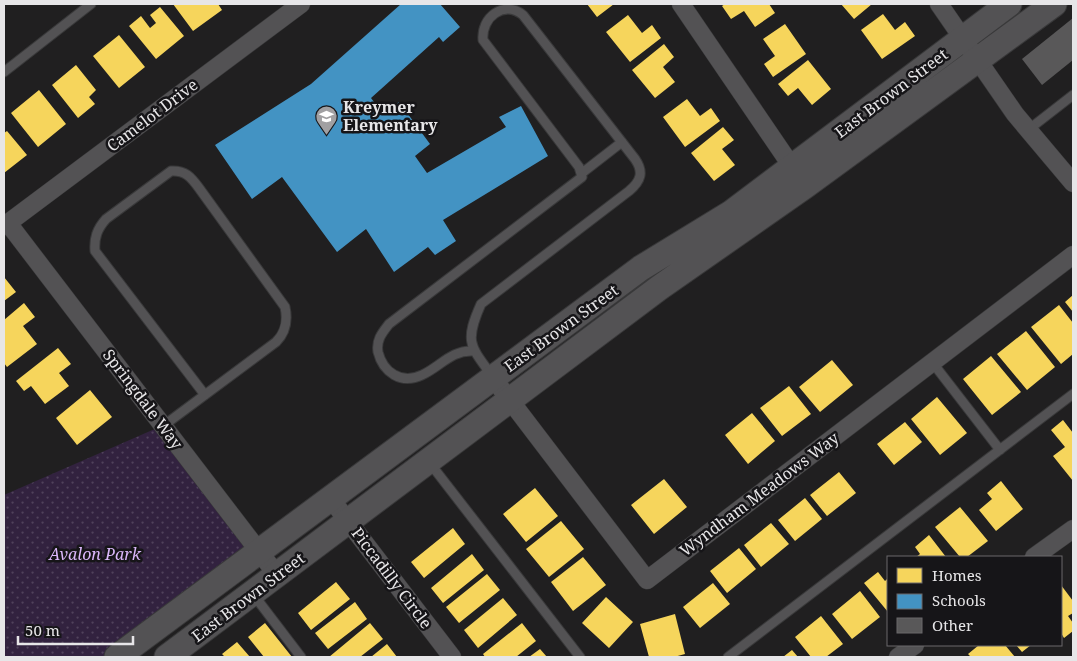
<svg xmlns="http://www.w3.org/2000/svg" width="1077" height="661" font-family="'Noto Serif',serif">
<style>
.park{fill:url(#park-dots)}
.homes{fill:#f6d55c}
.schools{fill:#4393c3}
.building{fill:#595859}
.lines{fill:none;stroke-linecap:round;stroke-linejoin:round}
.lane-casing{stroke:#39393a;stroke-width:11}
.street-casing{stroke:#39393a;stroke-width:19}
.secondary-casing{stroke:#39393a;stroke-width:27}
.lane{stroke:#535254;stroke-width:9}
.street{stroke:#535254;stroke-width:18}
.secondary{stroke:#535254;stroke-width:25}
.labels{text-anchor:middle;stroke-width:5;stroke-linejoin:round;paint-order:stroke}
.street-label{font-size:16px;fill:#e7e6e8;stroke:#161518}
.poi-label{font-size:16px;font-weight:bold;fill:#e7e6e8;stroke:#161518;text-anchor:start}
.park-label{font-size:16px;font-style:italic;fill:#dab7fa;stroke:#161518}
</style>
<defs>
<pattern id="park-dots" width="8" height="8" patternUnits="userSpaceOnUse" patternTransform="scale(1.25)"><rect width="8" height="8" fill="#32223f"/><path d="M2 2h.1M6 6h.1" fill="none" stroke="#50425b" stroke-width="1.8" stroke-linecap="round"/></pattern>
</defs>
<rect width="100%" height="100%" fill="#201f20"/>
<path class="park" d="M 157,428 L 252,552 L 107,657 L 4,657 L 4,495 Z"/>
<path class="homes" d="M 173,4 L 218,4 L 222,10 L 193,31 Z
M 587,4 L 614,4 L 597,17 Z
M 725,4 L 769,4 L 775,13 L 755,27 L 744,11 L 731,19 L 722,6 Z
M 841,4 L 872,4 L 854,19 Z
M 160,7 L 184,36 L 156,59 L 129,26 L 141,16 L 150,28 L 156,23 L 150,15 Z
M 883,14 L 895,30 L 905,22 L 915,36 L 882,59 L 861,30 Z
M 628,15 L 642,33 L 652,25 L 661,38 L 630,62 L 606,32 Z
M 785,24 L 806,54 L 773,77 L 764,64 L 775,56 L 763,39 Z
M 119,35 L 145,67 L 119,88 L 93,56 Z
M 664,44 L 674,57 L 663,67 L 675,82 L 655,98 L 632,70 Z
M 808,60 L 831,89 L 812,105 L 798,88 L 788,96 L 778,84 Z
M 76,65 L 96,90 L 89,97 L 95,104 L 78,118 L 52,85 Z
M 39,90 L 66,124 L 38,147 L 11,113 Z
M 687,99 L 700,116 L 711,108 L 720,121 L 685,147 L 663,117 Z
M 723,127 L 734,140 L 722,149 L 735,165 L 714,181 L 691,153 Z
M 7,131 L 27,155 L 4,173 L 4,133 Z
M 4,277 L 16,292 L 4,301 Z
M 1073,295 L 1073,312 L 1065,302 Z
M 24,303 L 35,317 L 23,326 L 37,344 L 7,367 L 4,363 L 4,320 Z
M 1059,305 L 1073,323 L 1073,354 L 1061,364 L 1031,327 Z
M 1026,331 L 1055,367 L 1027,390 L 997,354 Z
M 58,348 L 71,364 L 59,373 L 69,386 L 45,404 L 31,386 L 24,391 L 16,381 Z
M 991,356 L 1021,392 L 992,415 L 963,379 Z
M 832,360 L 853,385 L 820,412 L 799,387 Z
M 789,386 L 811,414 L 782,436 L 760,408 Z
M 90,390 L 112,417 L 77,445 L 56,418 Z
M 937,397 L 967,433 L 940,455 L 911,419 Z
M 752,413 L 775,441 L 748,464 L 725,435 Z
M 1063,420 L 1073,433 L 1073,481 L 1053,456 L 1065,447 L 1051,430 Z
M 905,422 L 922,442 L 894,465 L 877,444 Z
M 839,472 L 856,493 L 827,516 L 810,495 Z
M 664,479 L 687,507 L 654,534 L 631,505 Z
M 1001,481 L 1023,509 L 996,531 L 979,510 L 992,499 L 987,493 Z
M 535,488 L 558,516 L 526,542 L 503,514 Z
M 805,498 L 822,519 L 795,541 L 778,520 Z
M 960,507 L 988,541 L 967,557 L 960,557 L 935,527 Z
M 561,521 L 584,549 L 549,577 L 526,549 Z
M 771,523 L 789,544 L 761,567 L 744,545 Z
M 453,528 L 465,544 L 424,578 L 411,562 Z
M 929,535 L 946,557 L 916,557 L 920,554 L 915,547 Z
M 739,548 L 756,569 L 727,593 L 710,571 Z
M 472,554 L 484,570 L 443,603 L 431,588 Z
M 583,557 L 606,585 L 573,611 L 551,582 Z
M 878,572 L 885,581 L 888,578 L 888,612 L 864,583 Z
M 487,574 L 500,590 L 459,623 L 446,607 Z
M 336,582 L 350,599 L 311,630 L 298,613 Z
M 713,583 L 730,604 L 700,628 L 683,607 Z
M 1061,585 L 1073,601 L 1073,613 L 1068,616 L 1073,623 L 1073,631 L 1064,638 L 1061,633 Z
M 860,591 L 880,617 L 852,639 L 832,614 Z
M 606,597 L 633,622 L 609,648 L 582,623 Z
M 503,598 L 517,615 L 478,648 L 464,630 Z
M 355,602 L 367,619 L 328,649 L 315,633 Z
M 675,614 L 685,654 L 674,657 L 649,657 L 640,624 Z
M 821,616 L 843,644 L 826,657 L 811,657 L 795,637 Z
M 265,623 L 292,657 L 264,657 L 248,637 Z
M 370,623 L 383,639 L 360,657 L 329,657 Z
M 522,623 L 536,641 L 516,657 L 485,657 L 483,654 Z
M 237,642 L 250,657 L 225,657 L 222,654 Z
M 387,644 L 397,657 L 371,657 Z
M 979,645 L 1005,645 L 1015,657 L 971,657 L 968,654 Z
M 1016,645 L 1031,645 L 1022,652 Z
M 540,649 L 547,657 L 529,657 Z
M 792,650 L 798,657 L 783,657 Z"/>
<path class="schools" d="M 401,4 L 440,4 L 460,27 L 443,42 L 439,37 L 371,98 L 383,114 L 399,102 L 430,144 L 415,156 L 427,173 L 506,127 L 499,117 L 521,106 L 548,156 L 443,220 L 456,241 L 435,255 L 428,247 L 394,272 L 366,229 L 337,252 L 282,177 L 252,199 L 215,145 L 311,84 Z"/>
<path class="building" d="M 1073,18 L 1073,60 L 1042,85 L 1022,59 Z"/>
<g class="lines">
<defs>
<path id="lane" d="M 4,72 L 91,4
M 1028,130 L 1073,95
M 582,173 L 622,142
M 473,351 C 451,350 440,367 422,375 C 401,385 383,372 378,352 C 376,340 382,333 389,324 L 582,177 L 579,167 L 483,40 C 481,17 504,0 523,15 L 635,159 C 644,172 641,181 629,191 L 481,304 C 464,342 470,346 493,377
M 932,362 L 1000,450
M 163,426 L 276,342 C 286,332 288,321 285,307 L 199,188 C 191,177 185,170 171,171 L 106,219 C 97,229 94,238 95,251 L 205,395
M 429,462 L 580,657
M 253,594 L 301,657
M 728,657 L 1073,394"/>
<path id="street" d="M 681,4 L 799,177
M 939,4 L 1015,114 L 1073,183
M 8,223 L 277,575
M 4,226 L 301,4
M 493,378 L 647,580 L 1073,255
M 331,499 L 452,657
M 1034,557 L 1073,529
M 898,657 L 915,645"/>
<path id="secondary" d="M 117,657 L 641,268 L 731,213 L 1009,4
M 167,657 L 659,288 L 805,186 L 1054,4"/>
</defs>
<use href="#lane" class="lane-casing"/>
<use href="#street" class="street-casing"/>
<use href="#secondary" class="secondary-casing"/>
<use href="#lane" class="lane"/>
<use href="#street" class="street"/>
<use href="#secondary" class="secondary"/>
</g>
<defs>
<symbol id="school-pin" viewBox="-11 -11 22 30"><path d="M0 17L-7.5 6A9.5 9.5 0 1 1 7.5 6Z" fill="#a1a0a2" stroke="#161518"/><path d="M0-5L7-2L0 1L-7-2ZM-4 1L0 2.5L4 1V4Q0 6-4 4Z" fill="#fff"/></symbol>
</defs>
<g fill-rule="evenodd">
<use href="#school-pin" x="314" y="104" width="25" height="34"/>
</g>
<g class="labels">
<g class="street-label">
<text transform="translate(891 93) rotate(-37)" y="6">East Brown Street</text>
<text transform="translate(152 115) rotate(-37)" y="6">Camelot Drive</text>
<text transform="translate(561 328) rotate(-36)" y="6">East Brown Street</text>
<text transform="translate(143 399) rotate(53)" y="6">Springdale Way</text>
<text transform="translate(759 494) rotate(-37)" y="6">Wyndham Meadows Way</text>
<text transform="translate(392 578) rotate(53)" y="6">Piccadilly Circle</text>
<text transform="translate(248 597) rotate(-37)" y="6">East Brown Street</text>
</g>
<g class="poi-label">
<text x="343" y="113">Kreymer<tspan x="343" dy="18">Elementary</tspan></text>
</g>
<g class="park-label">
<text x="95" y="560">Avalon Park</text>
</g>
</g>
<rect width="1077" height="661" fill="none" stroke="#e7e6e8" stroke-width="10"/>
<rect x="887" y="556" width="175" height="90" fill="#161518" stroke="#6a696b"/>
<rect x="897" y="568" width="25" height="15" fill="#f6d55c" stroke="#6a696b"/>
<text x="932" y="581" font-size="15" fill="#e7e6e8">Homes</text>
<rect x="897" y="594" width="25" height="15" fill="#4393c3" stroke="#6a696b"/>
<text x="932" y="606" font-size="15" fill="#e7e6e8">Schools</text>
<rect x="897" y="618" width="25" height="15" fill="#595859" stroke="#6a696b"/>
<text x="932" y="631" font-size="15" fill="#e7e6e8">Other</text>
<path d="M18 636v8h115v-8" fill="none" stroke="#e7e6e8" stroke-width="2.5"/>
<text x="25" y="636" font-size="15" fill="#e7e6e8" stroke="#161518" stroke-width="4" paint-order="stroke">50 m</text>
</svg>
